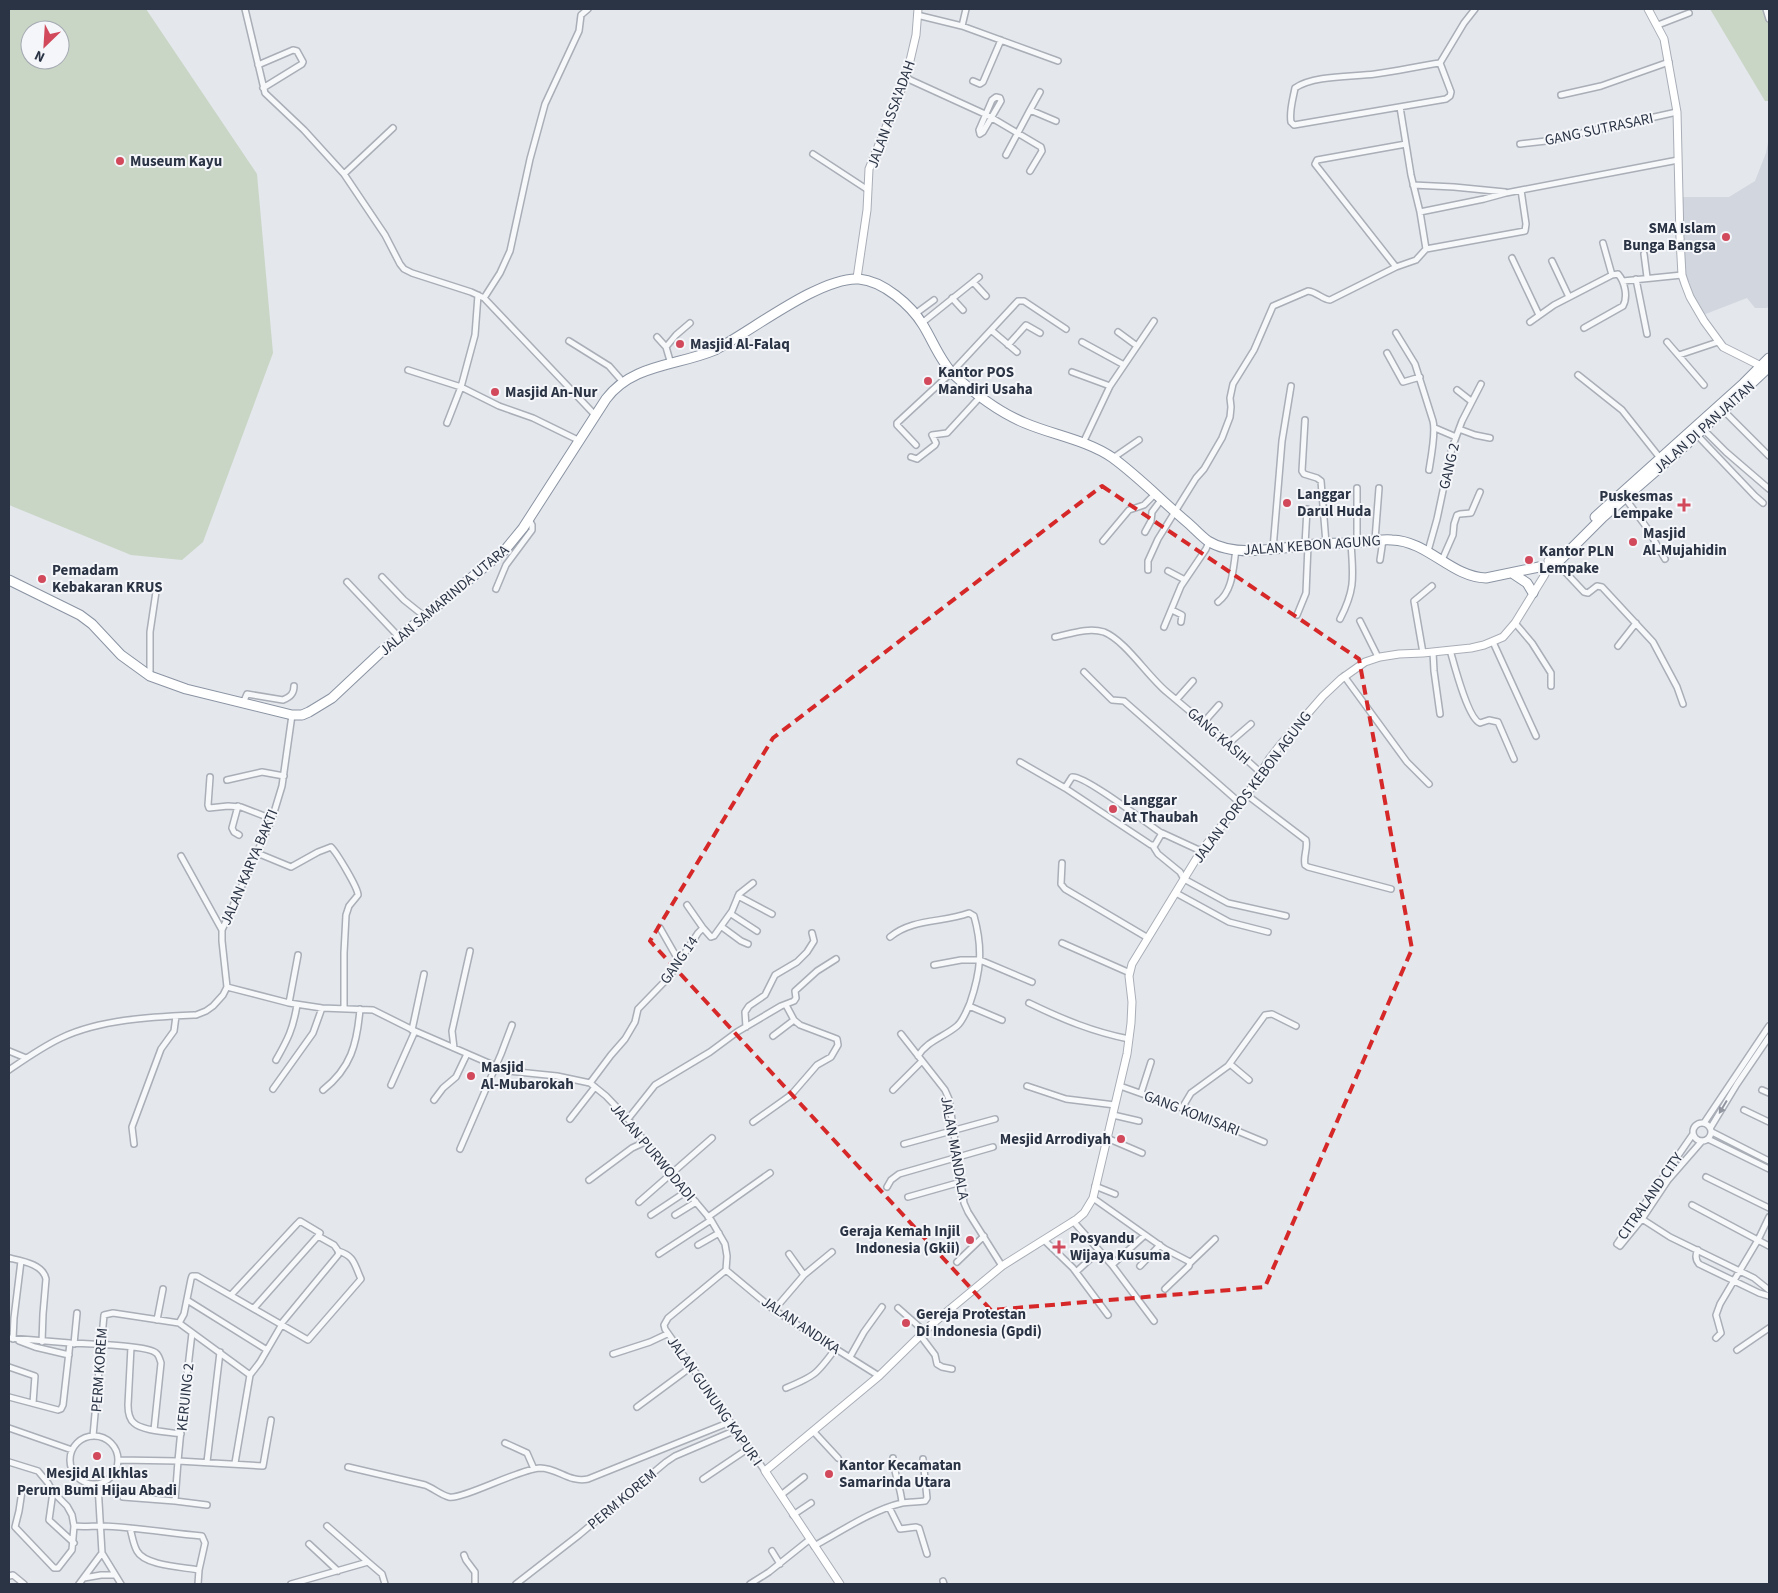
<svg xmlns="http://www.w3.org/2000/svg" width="1778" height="1593" font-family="'Source Sans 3',sans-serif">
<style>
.built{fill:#d2d6de}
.green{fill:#c9d6c5;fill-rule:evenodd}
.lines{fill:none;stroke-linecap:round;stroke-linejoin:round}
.street-casing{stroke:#a9aeb7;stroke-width:8}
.secondary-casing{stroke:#a9aeb7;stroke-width:9}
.highway-casing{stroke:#8b94a3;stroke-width:11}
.street{stroke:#f7f8fa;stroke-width:5}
.secondary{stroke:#fff;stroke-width:7}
.highway{stroke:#fff;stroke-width:9}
.oneway{fill:#9196a0}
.marked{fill:none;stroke:#d62828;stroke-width:4;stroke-dasharray:10 6;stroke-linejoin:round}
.poi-dot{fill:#d1495b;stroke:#f4f6f9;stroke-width:2}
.labels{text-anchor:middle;stroke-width:4;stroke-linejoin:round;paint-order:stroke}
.street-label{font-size:15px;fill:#2b3445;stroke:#f4f6f9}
.poi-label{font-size:15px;font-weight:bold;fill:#2b3445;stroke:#f4f6f9;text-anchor:start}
</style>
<rect width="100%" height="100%" fill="#e4e7ec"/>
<path class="built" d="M 1769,137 L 1769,306 L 1767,308 L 1755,308 L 1747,298 L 1703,315 L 1684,276 L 1680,197 L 1729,197 L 1755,181 L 1766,153 Z"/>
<path class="green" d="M 9,9 L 146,9 L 257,174 L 273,353 L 203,542 L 182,560 L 131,555 L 9,505 ZM 30,30 L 60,30 L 60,60 L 30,60 Z
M 1710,9 L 1769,9 L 1769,101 L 1765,101 Z"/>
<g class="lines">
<defs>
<path id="street" d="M 245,9 L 265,93 L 304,130 L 344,174 L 385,235 L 400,264 L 404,269 L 412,273 L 471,292 L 484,298 L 596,416
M 1766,9 L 1769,19
M 917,15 L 962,26 L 1058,61
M 1658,25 L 1689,13
M 962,26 L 966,9
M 1440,63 L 1451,92 L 1450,96 L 1446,99 L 1294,125 L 1291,122 C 1289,111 1293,99 1295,88 C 1314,75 1353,77 1375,74 C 1397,71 1419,66 1440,63 Z
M 1440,63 L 1464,23 L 1475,9
M 258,65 L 293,50 L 297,51 L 303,62 L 302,64 L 263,88
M 906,78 L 987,115 L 1041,147 L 1042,151 L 1030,171
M 973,81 L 980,84 L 983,82 L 1001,40
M 1561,95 L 1601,86 L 1669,62
M 996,97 L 1000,98 L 1001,101 L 983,132 L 980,134 L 979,130 L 992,100 Z
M 1400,107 L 1411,175 L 1420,212 L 1426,249 L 1416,260 L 1396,267 L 1315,164 L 1317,160 L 1406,144
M 1030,110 L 1040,92
M 1520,144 L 1546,141 L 1677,112
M 813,154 L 868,190
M 1006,155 L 1030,110 L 1056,121
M 344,174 L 393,128
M 1413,185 L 1454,187 L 1505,192
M 1420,212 L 1484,199 L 1506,193 L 1678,160
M 1603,243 L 1612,275
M 1426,249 L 1525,231 L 1526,224 L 1521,190
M 1644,254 L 1647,277
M 1512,258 L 1539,315
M 1552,261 L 1569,297
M 1636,279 L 1647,334
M 1623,281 L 1682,275
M 973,282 L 979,277
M 484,298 L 500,273 L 510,251 L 530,159 L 545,104 L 579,31 L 581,15 L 588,9
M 952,298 L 963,310
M 915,314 L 934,300
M 1530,322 L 1554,305 L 1612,275 L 1618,274 C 1625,282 1628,297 1623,306 L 1584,328
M 922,323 L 973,282 L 986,296
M 991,330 L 1017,352
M 1118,332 L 1137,346
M 1396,333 L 1415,364 L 1433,421 C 1436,432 1431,458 1429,470
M 657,337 L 666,347 L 671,364
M 569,341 L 609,366 L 623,382
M 1082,342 L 1124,365
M 1667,342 L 1704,385
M 1008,345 L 1026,325 L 1040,333
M 666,347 L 676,335 L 690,323
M 1387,353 L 1403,382 L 1420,377
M 1679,355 L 1718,342
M 408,370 L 461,387 L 499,406 L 533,418 L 580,441
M 1072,372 L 1110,386
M 1578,375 L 1622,410 L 1660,458
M 1457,390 L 1471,401
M 1724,411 L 1769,456
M 1305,420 L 1302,471 L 1304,474 L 1317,478 L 1321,481 L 1326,543
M 447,423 L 461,387 L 475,335 L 478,295
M 1435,428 L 1456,437
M 1459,429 L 1475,435 L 1490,438
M 1703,429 L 1726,452 L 1769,489
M 1697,435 L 1755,496 L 1763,503
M 1083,443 L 1110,386 L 1154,321
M 916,445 L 897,425 L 897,423 L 952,372 L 1018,301 L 1024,301 L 1066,329
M 911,457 L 917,459 L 935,445 L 936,443 L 932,435 L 947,433 L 980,397
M 1113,458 L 1139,440
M 1625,498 L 1647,528 L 1665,559
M 1145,532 L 1151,521 L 1152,512 L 1161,500
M 1375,540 L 1379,488
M 1103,541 L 1129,510 L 1144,505 L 1155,494
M 1357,542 L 1357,488
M 1305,545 L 1307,509
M 1273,549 L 1282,441 L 1291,386
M 1428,551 L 1437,519 L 1452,448 L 1462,421 L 1481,384
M 1553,559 L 1584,592 L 1588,593 L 1597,586 L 1602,587 L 1653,642 L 1677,687 L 1683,704
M 1380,560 L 1383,540
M 1442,560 L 1453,535 L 1454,524 L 1457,515 L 1460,514 L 1471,513 L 1480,492
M 1148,570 L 1148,561 L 1158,539 L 1196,478 L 1204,469 L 1222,438 L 1230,417 L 1231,407 L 1230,398 L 1233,384 L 1254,350 L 1273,306 L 1308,291 C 1317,292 1323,300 1330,300 L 1396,267
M 1168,571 L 1185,580
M 382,577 L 404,600 L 424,616
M 347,582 L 399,637
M 496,589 L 506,565 L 532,530 L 532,525 L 529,519
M 1218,602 C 1233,591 1233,568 1236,550
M 1172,610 L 1182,615 L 1181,622
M 1297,615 L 1306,593 L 1308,545
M 1340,619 C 1356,588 1353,576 1351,543
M 1360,621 L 1378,657
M 1515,623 L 1532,643 L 1551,673 L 1551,686
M 1164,627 L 1181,586 L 1206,549 L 1209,542
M 1055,637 C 1070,634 1088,627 1104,632 C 1126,641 1148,677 1168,693 C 1199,719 1231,745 1261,773
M 1493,642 L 1536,736
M 1618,646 L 1636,623
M 1450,650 C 1454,664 1468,719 1480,723 L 1489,720 L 1498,722 L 1514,759
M 1433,652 L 1434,671 L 1440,714
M 1423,653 L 1414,601 L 1432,586
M 1084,672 L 1112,700 L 1124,701 L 1240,803
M 150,676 L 150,632 L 157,585
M 1344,676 L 1407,762 L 1429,784
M 1177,699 L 1193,681
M 243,703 L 247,694 L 283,700 C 290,697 294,694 294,686
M 1204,722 L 1219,705
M 1229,743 L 1251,724
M 1020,762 L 1065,788 L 1151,845 L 1155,845 L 1162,833 L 1201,851
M 210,777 L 208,805 L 209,808 L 228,806 L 241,807 L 272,819
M 227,780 L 262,772 L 284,776
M 1065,788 L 1072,777 C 1083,774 1148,824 1161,833
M 1247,795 L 1306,840 C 1308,849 1303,856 1305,865 L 1308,867 L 1391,889
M 238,806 L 232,828 L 234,832 L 239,835
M 1153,846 L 1158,854 L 1180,872 L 1184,879 L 1228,903 L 1286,916
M 257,853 L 291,867 L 318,852 L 331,847 C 337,853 358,888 358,895 L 349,906 L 346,915 L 344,953 L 344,1009
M 181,856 L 222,930
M 1062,863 L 1061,884 L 1065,889 L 1148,938
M 1176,893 L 1229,922 L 1268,932
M 738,896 L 772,914
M 687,905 L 703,928
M 731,914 L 757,931
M 722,927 L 741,941 L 748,944
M 660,928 L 680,963
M 890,937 C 913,918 943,923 969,913 L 974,916 C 983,948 981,971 970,1003 C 967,1010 963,1021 957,1026 C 944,1037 927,1041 918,1056
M 1062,943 L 1130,973
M 934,965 L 961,960 L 980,960 L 1032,982
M 227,987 L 289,1003 L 322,1008 L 373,1010 L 415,1031 L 507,1071 L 557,1076 L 590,1083 L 606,1096 L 628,1119 L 645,1142 L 711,1220 L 725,1244 L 727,1256 L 726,1270
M 289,1003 L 298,955
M 1029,1003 C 1062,1019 1093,1032 1129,1039
M 969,1006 L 1002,1020
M 746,1027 L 745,1012 L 749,1006 L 765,995 L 775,975 L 797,962 L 807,952 L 814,941 L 812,933
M 412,1030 L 424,974
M 901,1034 L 945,1090 L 949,1099 L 964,1203 L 968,1212 L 1002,1266
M 773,1036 L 794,1020 L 786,1005
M 454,1048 L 452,1031 L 470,951
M 9,1051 L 26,1058
M 276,1060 C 288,1039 293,1029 297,1005
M 1230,1064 L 1249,1080
M 9,1070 C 25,1059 42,1047 61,1038 C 101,1019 152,1017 196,1015 L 206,1011 L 213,1006 L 223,995 L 227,987 L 222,941 L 222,930 L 272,819 L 282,786 L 292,715
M 590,1083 L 611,1055 L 625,1039 L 635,1022 L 638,1009 L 669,977 L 698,933 L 703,928 L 711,937 L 714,936 L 732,911 L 739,894 L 753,883
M 391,1085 L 415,1031
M 1027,1086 L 1066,1099 L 1115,1105
M 1120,1086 L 1182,1108 L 1264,1142
M 273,1089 L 313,1033 L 322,1008
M 323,1090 C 351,1068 357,1044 360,1009
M 893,1090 L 922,1061
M 1762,1090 L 1769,1093
M 1141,1093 L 1151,1062
M 434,1100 L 443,1088 L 456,1077 L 467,1054
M 1182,1108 L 1191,1093 L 1228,1066 L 1265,1015 L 1272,1014 L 1296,1026
M 1744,1110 L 1769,1122
M 1113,1115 L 1139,1121
M 570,1119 L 595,1087
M 628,1119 L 655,1085 L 710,1052 L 737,1032 L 781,1006 L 794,1001 L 796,998 L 795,991 L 817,971 L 836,959
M 753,1122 L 791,1095 L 817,1065 L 831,1057 L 838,1045 L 837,1039 L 800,1025 L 794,1020
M1693 1132a9 9 0 1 1 18 0a9 9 0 1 1-18 0Z
M 1704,1123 L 1769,1026
M 1711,1127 L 1737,1084 L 1769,1037
M 1712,1132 L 1769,1161
M 1107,1138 L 1142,1153
M 1708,1139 L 1769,1169
M 134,1144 L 132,1127 L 161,1049 L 174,1031 L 176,1016
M 904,1144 L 995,1119
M 460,1149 L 501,1054 L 512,1025
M 1706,1177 L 1769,1208
M 589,1180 L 632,1148 L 645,1142
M 1095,1186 L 1115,1194
M 887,1187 L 891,1180 L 899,1174 L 993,1147
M 908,1197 L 961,1182
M 1093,1198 L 1165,1249 L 1190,1262 L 1189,1266 L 1165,1289
M 639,1202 L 712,1138
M 1692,1205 L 1769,1246
M 651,1215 L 687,1191
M 675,1215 L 696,1202
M 708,1217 L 770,1173
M 1642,1219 L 1670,1237 L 1754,1278 L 1769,1290
M 1073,1221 L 1112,1265 L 1154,1321
M 1044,1240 L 1073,1268 L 1108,1315
M 1617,1244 L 1620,1246 L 1642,1219 L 1668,1180 L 1702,1141
M 1617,1244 L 1693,1134
M 698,1245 L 719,1233
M 1698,1250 C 1695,1255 1695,1259 1699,1264 L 1759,1293 L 1769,1296
M 659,1254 L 711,1220
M 789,1254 L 804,1275
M 9,1258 C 22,1261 43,1264 46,1279 L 43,1314 L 42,1342
M 957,1262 L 984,1236
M 1190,1263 L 1215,1239
M 1112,1265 L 1145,1235
M 1140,1266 L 1160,1245
M 726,1270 L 668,1318 L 664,1325 L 665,1329 L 765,1471
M 726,1270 L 774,1310 L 879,1376
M 1076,1272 L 1099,1251
M 231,1295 L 297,1224 L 300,1221 L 320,1233 L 318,1236 L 254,1308
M 187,1300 L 267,1350
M 898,1308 L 924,1331
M 774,1310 L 804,1275 L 832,1252
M 157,1320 L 163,1289
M 179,1323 L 250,1375
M 192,1333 L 182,1419 L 178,1461 L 263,1466 L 271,1420
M 920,1335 L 935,1355 L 937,1364 L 942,1367 L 952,1369
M 9,1338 L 70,1343
M 1716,1338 L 1721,1333 L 1716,1315 L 1720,1304 L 1758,1240 L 1769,1217
M 13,1339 L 14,1318 L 21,1261
M 19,1341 L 35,1347 L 69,1355
M 74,1344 L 77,1313
M 131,1347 L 128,1405 C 128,1411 129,1419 134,1423 C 142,1431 170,1432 181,1434
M 1737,1350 L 1769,1328
M 613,1354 L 650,1342 L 667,1334
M 850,1357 L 864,1332 L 882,1307
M 9,1367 L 35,1376 L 33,1403
M 786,1388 C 815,1376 817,1374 836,1348
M 9,1397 L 58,1410 L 61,1409 L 63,1405 L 70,1343 C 84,1344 148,1345 156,1353 C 159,1355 160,1360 161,1363 L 154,1430
M 637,1407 L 691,1367
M 9,1428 L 72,1450
M 813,1431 L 838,1458
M70 1460a24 24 0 1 1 48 0a24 24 0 1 1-48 0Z
M 93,1436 L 104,1315 L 113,1313 L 179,1323 L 184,1314 L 191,1279 L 192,1276 L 197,1276 L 308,1340 L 361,1279 C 354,1264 355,1256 338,1251
M 505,1443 L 527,1453 L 534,1469
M 893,1458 C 894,1474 901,1488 902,1503
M 119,1460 L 178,1461 L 175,1501 L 123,1497
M 9,1462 L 38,1471 L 48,1483 L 53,1492 L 67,1506 L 72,1515 L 74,1526 C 83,1527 92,1526 101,1526 C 135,1527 168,1533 202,1536 L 205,1543 L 199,1570 C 184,1567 145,1566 137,1551 C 133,1544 132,1535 130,1528
M 207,1462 L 220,1352
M 235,1463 L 250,1375 L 260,1362 L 281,1326 L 281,1324 L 338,1255 L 339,1252 L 334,1245 L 318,1236
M 348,1467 L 425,1485 C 433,1488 441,1495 449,1497 C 462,1500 519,1469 540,1468 C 558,1468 569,1483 588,1479 L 730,1422
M 703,1479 L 749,1448
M 98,1485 L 102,1553 L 121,1584
M 22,1491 L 19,1511 L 15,1527 L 54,1568 L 58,1568 L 72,1550 L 74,1526
M 53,1492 L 49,1520 L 74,1543
M 781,1495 L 804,1477
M 175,1501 L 207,1505
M 889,1507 L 900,1529 L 916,1527 L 919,1528 L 927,1554
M 793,1515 L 811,1503
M 327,1526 L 368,1562
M 309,1544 L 338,1571
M 814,1546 C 840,1532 872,1510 902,1503 C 909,1502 917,1502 925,1501 L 927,1498 L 923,1459
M 772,1551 L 780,1564
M 464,1555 L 466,1560 L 475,1572 L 475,1584
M 9,1576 L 13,1575 L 24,1584
M 84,1578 L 101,1575 L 115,1575
M 943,1581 L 944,1584
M 79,1584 L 102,1553
M 198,1584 L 199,1570
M 291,1584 L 368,1562 L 382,1574 L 385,1584
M 516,1584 L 579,1535 L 666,1462 L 675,1456 L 736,1430
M 750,1584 L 769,1572 L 809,1540"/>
<path id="secondary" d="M 1648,9 L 1664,39 L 1677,112 L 1680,239 L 1682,275 L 1685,284 L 1690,297 L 1704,321 L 1723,347 L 1765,368
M 857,278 L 867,210 L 869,169 L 906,78 L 916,35 L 918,9
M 840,1584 L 765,1471 L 879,1376 L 931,1325 L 1002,1266 L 1077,1219 L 1084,1213 L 1093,1198 L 1127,1054 L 1131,1023 L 1132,1002 L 1129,976 L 1132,964 L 1201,851 L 1247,795 L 1270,758 L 1281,744 L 1323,696 L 1341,679 L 1365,662 L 1380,657 L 1399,654 L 1423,653 L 1471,648 L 1484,645 L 1503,637 L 1515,623 L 1544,576 L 1549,566 L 1548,561"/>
<path id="highway" d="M 1595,517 L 1744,383 L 1769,358
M 1512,573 L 1527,583 L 1533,593
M 9,580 L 80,615 L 92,624 L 121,655 L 150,676 L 186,689 L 292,715 L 302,715 L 309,712 L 332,698 L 381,652 L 505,550 L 523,528 L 606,399 C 632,364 677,366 715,350 C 750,332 821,276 859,279 C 883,281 911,305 923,325 C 933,341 940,361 954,375 C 975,394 998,412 1025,423 C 1053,435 1087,440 1113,458 C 1139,477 1163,502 1188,523 C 1195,529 1201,536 1208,541 C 1236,559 1284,547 1315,544 C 1327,543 1339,543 1351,543 C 1365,542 1378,539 1392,540 C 1428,541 1451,577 1486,578 L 1539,567 L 1545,567 L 1556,564 L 1603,517 L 1688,443 L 1769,367"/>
</defs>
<use href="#street" class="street-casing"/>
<use href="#secondary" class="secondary-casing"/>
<use href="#highway" class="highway-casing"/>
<use href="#street" class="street"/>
<use href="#secondary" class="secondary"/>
<use href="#highway" class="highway"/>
</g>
<defs><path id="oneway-solid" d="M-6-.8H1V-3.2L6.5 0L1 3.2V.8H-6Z" transform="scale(1.25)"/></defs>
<use class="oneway" href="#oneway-solid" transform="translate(1723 1107) rotate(121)"/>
<path class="marked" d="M 1102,486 L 1359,659 L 1412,949 L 1265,1287 L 991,1310 L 650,941 L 773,738 Z"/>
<g class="poi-dot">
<circle cx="120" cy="161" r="5"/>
<circle cx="1726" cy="237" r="5"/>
<circle cx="680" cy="344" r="5"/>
<circle cx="928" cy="381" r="5"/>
<circle cx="495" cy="392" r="5"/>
<circle cx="1287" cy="503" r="5"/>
<path d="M1681.5 497.5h5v5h5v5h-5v5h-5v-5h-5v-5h5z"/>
<circle cx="1633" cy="542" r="5"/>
<circle cx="1529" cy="560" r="5"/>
<circle cx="42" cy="579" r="5"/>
<circle cx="1113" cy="809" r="5"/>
<circle cx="471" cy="1076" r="5"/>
<circle cx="1121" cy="1139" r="5"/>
<circle cx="970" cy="1240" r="5"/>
<path d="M1056.5 1239.5h5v5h5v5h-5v5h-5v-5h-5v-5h5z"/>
<circle cx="906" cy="1323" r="5"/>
<circle cx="97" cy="1456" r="5"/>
<circle cx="829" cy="1474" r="5"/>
</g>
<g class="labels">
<g class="street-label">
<text transform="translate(891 114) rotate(-70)" y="5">JALAN ASSA'ADAH</text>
<text transform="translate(1599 129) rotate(-12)" y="5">GANG SUTRASARI</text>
<text transform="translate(1704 427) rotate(-42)" y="5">JALAN DI PANJAITAN</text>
<text transform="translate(1449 466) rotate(-77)" y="5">GANG 2</text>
<text transform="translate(1312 545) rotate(-4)" y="5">JALAN KEBON AGUNG</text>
<text transform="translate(444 600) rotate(-40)" y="5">JALAN SAMARINDA UTARA</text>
<text transform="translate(1219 736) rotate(41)" y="5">GANG KASIH</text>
<text transform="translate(1252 787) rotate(-53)" y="5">JALAN POROS KEBON AGUNG</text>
<text transform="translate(249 867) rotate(-67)" y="5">JALAN KARYA BAKTI</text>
<text transform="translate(679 960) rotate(-55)" y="5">GANG 14</text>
<text transform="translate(1192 1113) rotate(21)" y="5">GANG KOMISARI</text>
<text transform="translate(955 1148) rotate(80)" y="5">JALAN MANDALA</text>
<text transform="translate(653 1152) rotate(50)" y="5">JALAN PURWODADI</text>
<text transform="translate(1650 1196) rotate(-55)" y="5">CITRALAND CITY</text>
<text transform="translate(801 1325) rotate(34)" y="5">JALAN ANDIKA</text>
<text transform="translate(99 1370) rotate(-86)" y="5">PERM KOREM</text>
<text transform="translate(185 1397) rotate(-84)" y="5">KERUING 2</text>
<text transform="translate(715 1401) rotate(55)" y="5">JALAN GUNUNG KAPUR I</text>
<text transform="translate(622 1499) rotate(-40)" y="5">PERM KOREM</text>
</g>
<g class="poi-label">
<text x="130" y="166">Museum Kayu</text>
<text x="1716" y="233" text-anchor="end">SMA Islam<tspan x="1716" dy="17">Bunga Bangsa</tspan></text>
<text x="690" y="349">Masjid Al-Falaq</text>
<text x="938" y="377">Kantor POS<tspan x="938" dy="17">Mandiri Usaha</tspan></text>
<text x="505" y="397">Masjid An-Nur</text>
<text x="1297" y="499">Langgar<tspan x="1297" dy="17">Darul Huda</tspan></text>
<text x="1673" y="501" text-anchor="end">Puskesmas<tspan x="1673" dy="17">Lempake</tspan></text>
<text x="1643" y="538">Masjid<tspan x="1643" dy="17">Al-Mujahidin</tspan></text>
<text x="1539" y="556">Kantor PLN<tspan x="1539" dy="17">Lempake</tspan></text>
<text x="52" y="575">Pemadam<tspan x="52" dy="17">Kebakaran KRUS</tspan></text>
<text x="1123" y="805">Langgar<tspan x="1123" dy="17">At Thaubah</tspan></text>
<text x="481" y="1072">Masjid<tspan x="481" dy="17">Al-Mubarokah</tspan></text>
<text x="1111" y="1144" text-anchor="end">Mesjid Arrodiyah</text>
<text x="960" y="1236" text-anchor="end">Geraja Kemah Injil<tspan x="960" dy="17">Indonesia (Gkii)</tspan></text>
<text x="1070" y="1243">Posyandu<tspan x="1070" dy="17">Wijaya Kusuma</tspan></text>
<text x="916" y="1319">Gereja Protestan<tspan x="916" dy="17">Di Indonesia (Gpdi)</tspan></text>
<text x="839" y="1470">Kantor Kecamatan<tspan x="839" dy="17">Samarinda Utara</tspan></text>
<text x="97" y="1478" text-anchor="middle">Mesjid Al Ikhlas<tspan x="97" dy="17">Perum Bumi Hijau Abadi</tspan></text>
</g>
</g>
<rect width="1778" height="1593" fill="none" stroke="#2b3445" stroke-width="20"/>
<g transform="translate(45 45) rotate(205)"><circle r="24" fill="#f4f6f9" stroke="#a4a8b1"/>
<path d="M0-4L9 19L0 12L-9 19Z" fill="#d1495b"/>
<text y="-8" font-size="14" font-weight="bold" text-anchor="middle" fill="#2b3445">N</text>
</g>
</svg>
